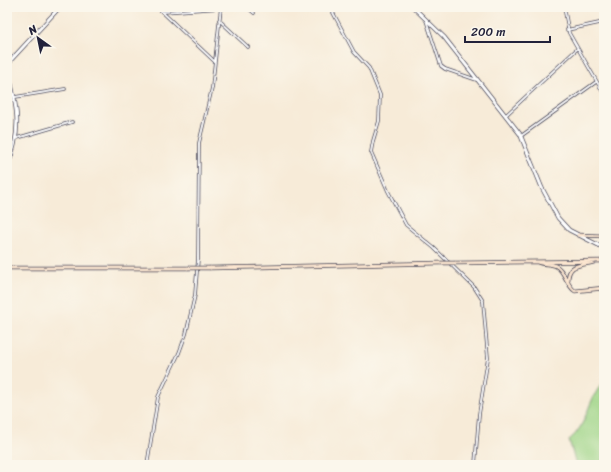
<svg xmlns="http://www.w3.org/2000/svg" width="611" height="472" font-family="Sriracha,sans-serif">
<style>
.green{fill:#9ed486;stroke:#607b60}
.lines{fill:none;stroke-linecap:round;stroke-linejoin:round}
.minor-casing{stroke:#424053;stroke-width:3.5}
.tertiary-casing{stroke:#424053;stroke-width:4.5}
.secondary-casing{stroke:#424053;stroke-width:4.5}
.minor{stroke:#fff;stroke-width:2}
.tertiary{stroke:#fff;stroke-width:3}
.secondary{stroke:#fbe5cf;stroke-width:3}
.secondary-bridge-casing{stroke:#424053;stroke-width:4.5;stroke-linecap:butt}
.secondary-bridge{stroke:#fbe5cf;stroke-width:3}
</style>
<rect width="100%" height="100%" fill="#fbf7ec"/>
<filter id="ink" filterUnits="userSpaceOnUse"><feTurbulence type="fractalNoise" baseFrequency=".025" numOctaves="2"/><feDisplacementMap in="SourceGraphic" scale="8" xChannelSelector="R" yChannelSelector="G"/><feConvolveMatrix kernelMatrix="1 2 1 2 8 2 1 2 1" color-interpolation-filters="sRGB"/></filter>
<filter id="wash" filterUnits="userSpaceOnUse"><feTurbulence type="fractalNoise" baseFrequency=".012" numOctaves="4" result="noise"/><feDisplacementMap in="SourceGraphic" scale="16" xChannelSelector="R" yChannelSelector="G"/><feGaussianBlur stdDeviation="0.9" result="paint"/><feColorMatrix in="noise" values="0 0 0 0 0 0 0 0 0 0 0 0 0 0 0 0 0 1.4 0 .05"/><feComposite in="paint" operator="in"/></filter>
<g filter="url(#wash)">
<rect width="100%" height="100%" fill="#f7ebd8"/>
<path class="green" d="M 604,382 L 604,465 L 576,465 L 569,440 C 588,426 587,398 604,382 Z"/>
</g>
<g filter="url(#ink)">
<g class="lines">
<defs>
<path id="minor" d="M 157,7 L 214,61
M 247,7 L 254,13
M 330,7 L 354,52 L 369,68 L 380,95 L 379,121 L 373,141 L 371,152 L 388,191 L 406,225 L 434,248 L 474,287 L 483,301 L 488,358 L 479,414 L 475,465
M 564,7 L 569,33 L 604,94
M 162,12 L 220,8
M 219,20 L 248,47
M 426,20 L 441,66 L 445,69 L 477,80
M 567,30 L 604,22
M 15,97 L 65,89
M 506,115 L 577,49
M 521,136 L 596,82
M 17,138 L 72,122
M 147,465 L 158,397 L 179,353 L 186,334 L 195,295 L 198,259 L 199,143 L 212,88 L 221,7"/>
<path id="tertiary" d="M 413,7 L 444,37 L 520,134 L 542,188 L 558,218 L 569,230 L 604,248
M 7,68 C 17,105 23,130 7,167
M 7,69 L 11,60 L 60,7"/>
<path id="secondary" d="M 578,235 L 604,236
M 604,242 L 604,245
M 537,262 C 543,265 550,263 556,266 C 565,271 566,285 575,291 L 604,288
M 455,263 L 604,261
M 7,268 L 188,268
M 210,268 L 441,263
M 568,281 C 568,263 580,266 594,262"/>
</defs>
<use href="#minor" class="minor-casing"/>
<use href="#tertiary" class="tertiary-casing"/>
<use href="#secondary" class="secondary-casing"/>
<use href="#minor" class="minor"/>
<use href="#tertiary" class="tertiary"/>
<use href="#secondary" class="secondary"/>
<defs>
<path id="secondary-bridge" d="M 441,263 L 455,263
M 188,268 L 210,268"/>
</defs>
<use href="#secondary-bridge" class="secondary-bridge-casing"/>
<use href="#secondary-bridge" class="secondary-bridge"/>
</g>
</g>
<rect width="611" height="472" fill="none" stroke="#fbf7ec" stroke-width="24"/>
<g transform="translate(38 38) rotate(327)" stroke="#fbf7ec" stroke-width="3" paint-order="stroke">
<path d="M0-3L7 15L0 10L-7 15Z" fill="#22223b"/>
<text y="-6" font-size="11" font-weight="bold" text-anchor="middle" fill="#22223b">N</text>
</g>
<path d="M465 36v6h85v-6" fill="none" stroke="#22223b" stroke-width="2"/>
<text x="471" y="36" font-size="12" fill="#22223b" stroke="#fbf7ec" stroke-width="3" paint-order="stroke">200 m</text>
</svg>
